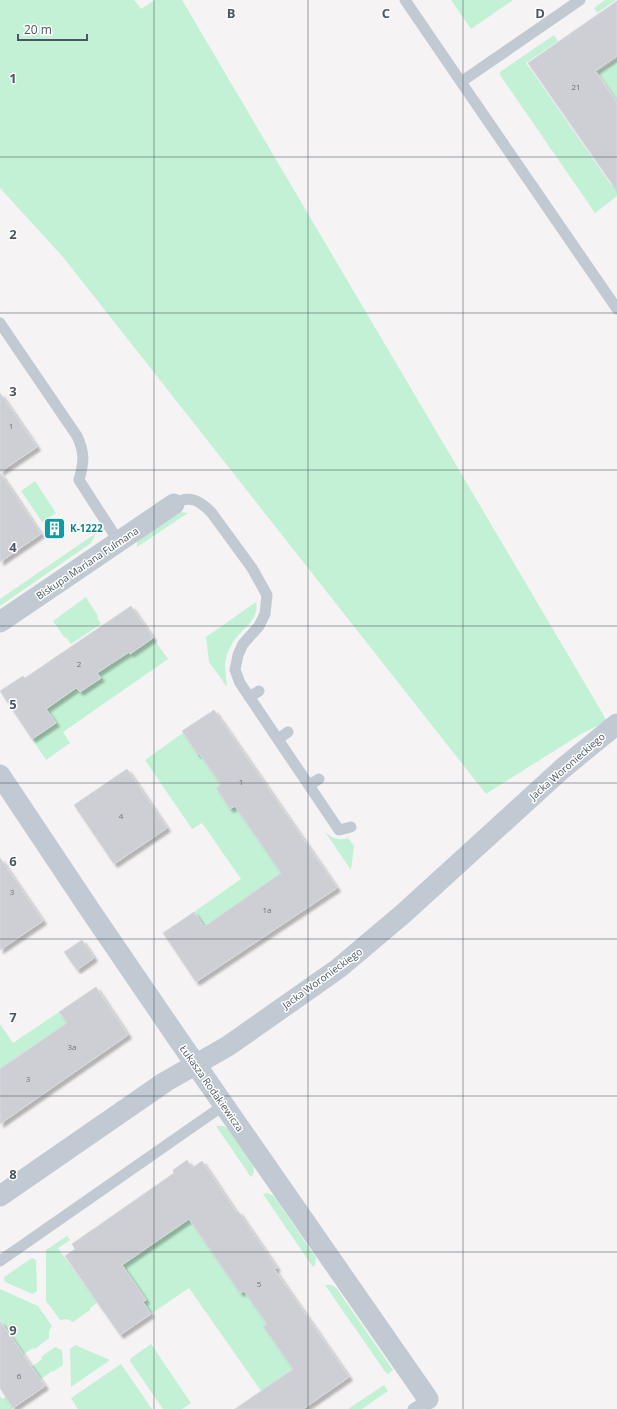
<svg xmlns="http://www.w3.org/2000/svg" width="617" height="1409" font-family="'Open Sans',sans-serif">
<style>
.green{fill:#c3f1d5}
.building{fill:#cdcfd5;stroke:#d7d9de;filter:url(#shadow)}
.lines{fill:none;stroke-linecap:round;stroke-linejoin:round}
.service{stroke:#c1cad2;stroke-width:11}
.minor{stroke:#c1cad2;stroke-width:21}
.grid{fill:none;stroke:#4a5661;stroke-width:1;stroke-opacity:0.55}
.labels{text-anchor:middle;stroke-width:3;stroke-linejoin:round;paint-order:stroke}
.number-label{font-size:8px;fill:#6b747e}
.culture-label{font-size:10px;font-weight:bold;fill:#0d838f;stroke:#fff;text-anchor:start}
.street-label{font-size:10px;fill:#4a5661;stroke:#fff}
.grid-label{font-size:13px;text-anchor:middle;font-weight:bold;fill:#4a5661;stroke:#fff;stroke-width:3;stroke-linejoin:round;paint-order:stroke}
</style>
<defs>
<filter id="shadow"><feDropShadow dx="3.5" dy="3.5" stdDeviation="1" flood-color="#0004"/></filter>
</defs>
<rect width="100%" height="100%" fill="#f5f3f3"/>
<path class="green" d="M 0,0 L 134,0 L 141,9 L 155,0 L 182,0 L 607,721 L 581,734 L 486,794 L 63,257 L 0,188 Z
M 451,0 L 513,0 L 471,29 Z
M 605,0 L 616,0 L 597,13 L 594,8 Z
M 554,35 L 558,41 L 526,63 L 611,185 L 617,181 L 617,196 L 595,213 L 500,75 L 500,72 Z
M 617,59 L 617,100 L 598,72 Z
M 35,481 L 56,513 L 42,522 L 21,491 Z
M 179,512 L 188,513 L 137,547 L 137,540 Z
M 96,533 L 91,543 L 0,606 L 0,599 Z
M 86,597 L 98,616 L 97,618 L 101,624 L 71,644 L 67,638 L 64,637 L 53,621 Z
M 256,602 C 260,622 238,630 231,646 C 225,656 224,665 226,676 C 226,680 227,685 227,687 L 209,662 L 206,637 Z
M 153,638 L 168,659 L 63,732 L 70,743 L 46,760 L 32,739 L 56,723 L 46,709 L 76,688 L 80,692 L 100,678 L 97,673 L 129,652 L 130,654 Z
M 183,733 L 198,754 L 199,753 L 221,785 L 216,788 L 230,809 L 235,806 L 281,873 L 204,927 L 194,912 L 241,879 L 202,823 L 192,829 L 145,760 Z
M 325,832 C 332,838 339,841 348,838 L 354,846 L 351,870 Z
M 59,1012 L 67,1023 L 0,1069 L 0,1024 L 13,1043 Z
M 216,1126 L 224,1126 L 228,1129 L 253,1166 L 254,1172 L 252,1176 L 251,1177 Z
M 267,1193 L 274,1196 L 316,1258 L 315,1265 L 313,1267 L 263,1194 Z
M 190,1212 L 201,1236 L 240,1293 L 244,1291 L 267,1324 L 264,1327 L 283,1355 L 296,1366 L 261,1391 L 189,1288 L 151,1314 L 143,1302 L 146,1300 L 133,1281 L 116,1263 Z
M 67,1236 L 70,1240 L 58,1248 L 97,1303 L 90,1308 L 90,1310 L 73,1322 L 67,1319 L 60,1320 L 46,1301 L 46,1250 Z
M 32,1258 L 36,1260 L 37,1291 L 33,1294 L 5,1282 L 4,1277 Z
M 325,1285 L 332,1285 L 337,1289 L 393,1370 L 388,1374 L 386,1373 Z
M 0,1289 L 38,1306 L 52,1326 L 49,1331 L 49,1338 L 35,1349 L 33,1348 L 24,1354 L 0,1320 Z
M 151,1344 L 191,1403 L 182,1409 L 163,1409 L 130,1361 L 131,1358 Z
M 75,1345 L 110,1360 L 71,1387 L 70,1349 Z
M 55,1347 L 62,1350 L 63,1365 L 53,1372 L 52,1371 L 41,1379 L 32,1367 L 42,1359 L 41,1357 Z
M 121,1364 L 152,1409 L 78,1409 L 71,1398 Z
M 384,1385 L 388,1391 L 362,1409 L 348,1409 Z
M 0,1396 L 2,1399 L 6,1397 L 13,1408 L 12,1409 L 0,1409 Z"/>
<path class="building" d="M 617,1 L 617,56 L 595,71 L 617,103 L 617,191 L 528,63 Z
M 0,393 L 37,447 L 0,472 Z
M 0,473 L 41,534 L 0,562 Z
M 131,606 L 153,638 L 130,654 L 129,652 L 97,673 L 101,678 L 80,692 L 76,688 L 46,709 L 56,723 L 32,739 L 0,691 L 23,676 L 25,678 Z
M 214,710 L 337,888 L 196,982 L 163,933 L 194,912 L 204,927 L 281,873 L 235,806 L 230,809 L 216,788 L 221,785 L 199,753 L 198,755 L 182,731 Z
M 127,769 L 167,828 L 114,864 L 74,805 Z
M 0,858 L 43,921 L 0,950 Z
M 82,940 L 94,958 L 77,970 L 64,952 Z
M 96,987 L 128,1035 L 0,1124 L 0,1069 L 67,1023 L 59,1012 Z
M 187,1160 L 192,1168 L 202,1161 L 236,1212 L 238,1211 L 277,1268 L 274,1269 L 349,1377 L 303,1409 L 235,1409 L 293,1369 L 263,1326 L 267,1324 L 244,1291 L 240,1293 L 189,1219 L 122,1265 L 146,1300 L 143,1302 L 151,1314 L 120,1335 L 65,1256 L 75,1249 L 72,1244 L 174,1173 L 173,1170 Z
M 0,1321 L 45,1386 L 13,1408 L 0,1388 Z"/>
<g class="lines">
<path class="service" d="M 405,0 L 461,82
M 580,0 L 461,82 L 617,309
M 0,323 L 77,436 C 85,453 84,462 79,480 L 119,542
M 174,504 C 189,494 200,501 211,512 L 252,568 L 267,595 L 265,614 L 259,626 L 243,644 L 238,655 L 235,670 L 240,683 L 339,830 L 351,827
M 249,697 L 259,691
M 278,739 L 288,732
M 309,785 L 319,779
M 0,1261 L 224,1105
M 413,1409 L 428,1399"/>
<path class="minor" d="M 0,622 L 174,504
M 0,775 L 92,913 L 178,1039 L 428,1399
M 0,1196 L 165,1082 L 228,1046 L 339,968 L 404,913 L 562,769 L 617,724"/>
</g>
<path class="grid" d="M 154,0 L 154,1409M 308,0 L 308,1409M 463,0 L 463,1409M 0,157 L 617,157M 0,313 L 617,313M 0,470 L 617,470M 0,626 L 617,626M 0,783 L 617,783M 0,939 L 617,939M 0,1096 L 617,1096M 0,1252 L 617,1252"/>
<defs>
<symbol id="building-square" viewBox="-11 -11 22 22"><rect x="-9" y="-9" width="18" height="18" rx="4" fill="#0f9aa8" stroke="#fff"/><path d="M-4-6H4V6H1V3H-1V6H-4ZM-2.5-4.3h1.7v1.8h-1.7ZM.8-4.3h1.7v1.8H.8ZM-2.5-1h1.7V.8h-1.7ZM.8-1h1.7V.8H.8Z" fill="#fff"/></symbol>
</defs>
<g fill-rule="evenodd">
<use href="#building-square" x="42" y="516" width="25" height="25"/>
</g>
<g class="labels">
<g class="number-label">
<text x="576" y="90">21</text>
<text x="11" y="429">1</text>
<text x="79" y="667">2</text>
<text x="241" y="785">1</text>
<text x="121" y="819">4</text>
<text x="12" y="895">3</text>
<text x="267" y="913">1a</text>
<text x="72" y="1050">3a</text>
<text x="28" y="1082">3</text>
<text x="259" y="1287">5</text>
<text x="19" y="1379">6</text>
</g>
<g class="culture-label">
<text x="70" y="532">K-1222</text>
</g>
<g class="street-label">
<text transform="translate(87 563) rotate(-34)" y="4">Biskupa Mariana Fulmana</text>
<text transform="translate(567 766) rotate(-41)" y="4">Jacka Woronieckiego</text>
<text transform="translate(322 978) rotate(-36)" y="4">Jacka Woronieckiego</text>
<text transform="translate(212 1088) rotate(55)" y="4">Łukasza Rodakiewicza</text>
</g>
</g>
<g class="grid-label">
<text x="231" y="18">B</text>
<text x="386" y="18">C</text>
<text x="540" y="18">D</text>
<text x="13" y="83">1</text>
<text x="13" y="239">2</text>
<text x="13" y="396">3</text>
<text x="13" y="552">4</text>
<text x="13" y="709">5</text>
<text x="13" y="866">6</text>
<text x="13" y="1022">7</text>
<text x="13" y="1179">8</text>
<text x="13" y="1335">9</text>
</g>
<path d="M18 34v6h69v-6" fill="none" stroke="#4a5661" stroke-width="2"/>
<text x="24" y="34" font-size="12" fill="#4a5661" stroke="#ffffff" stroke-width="3" paint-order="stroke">20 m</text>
</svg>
